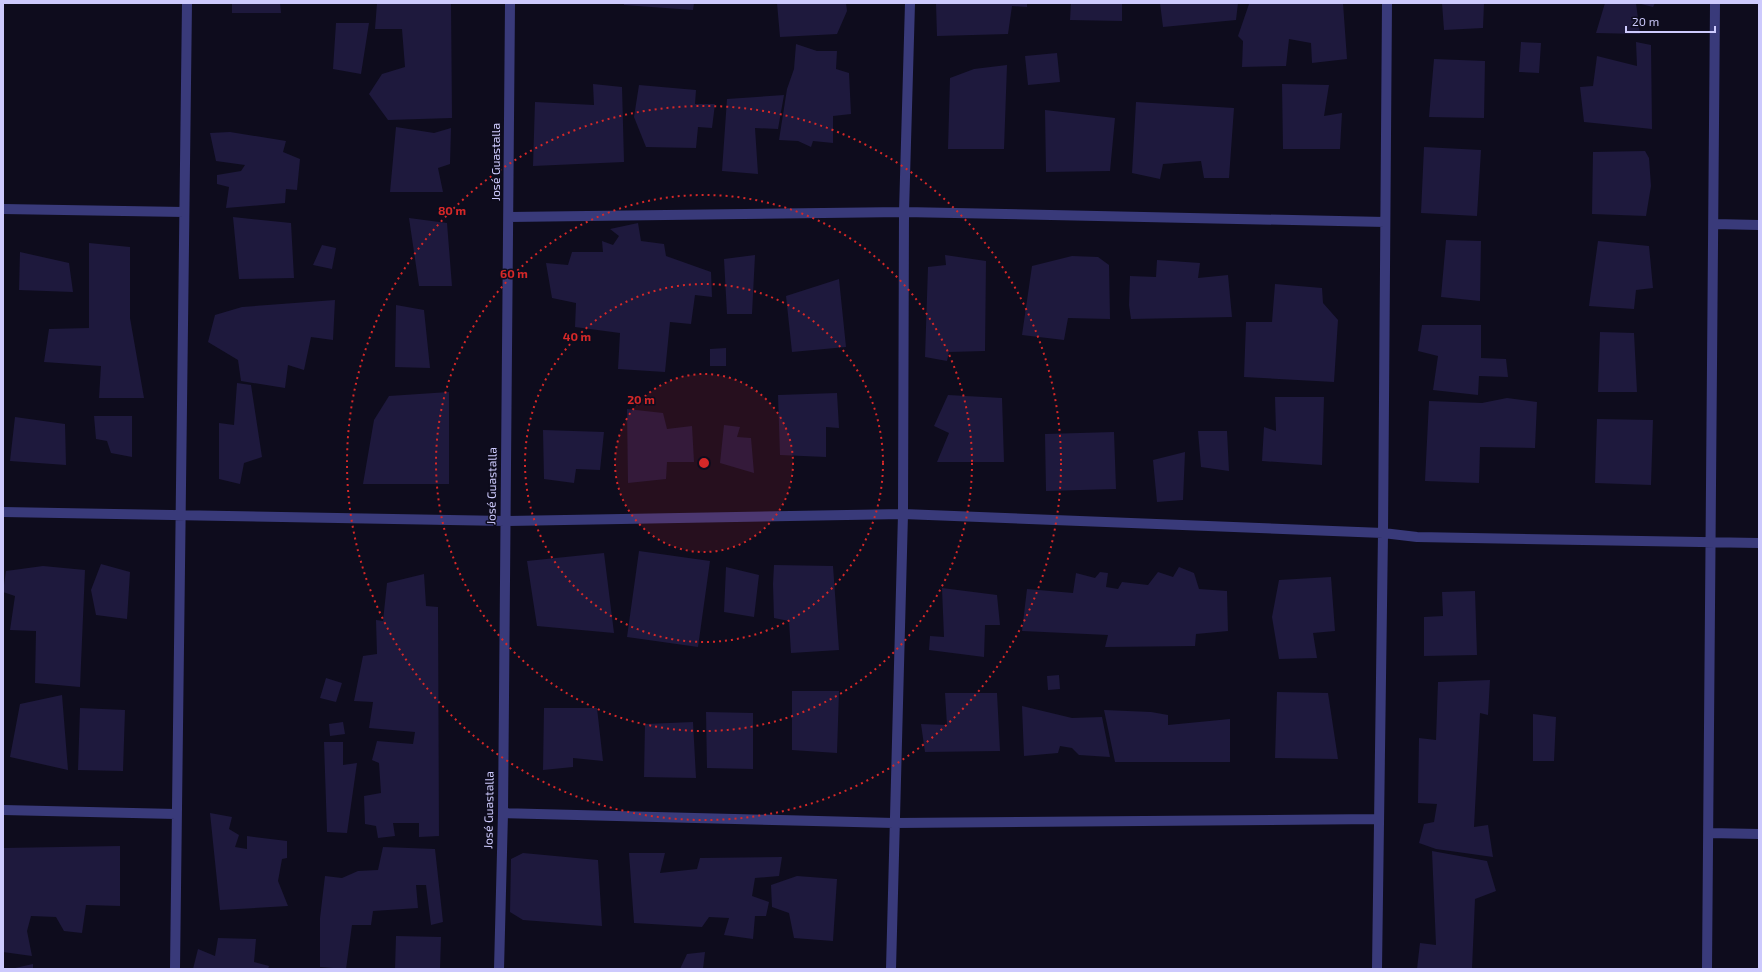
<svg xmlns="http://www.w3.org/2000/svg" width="1762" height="972" font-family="'Exo 2',sans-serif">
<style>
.building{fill:#1e193d}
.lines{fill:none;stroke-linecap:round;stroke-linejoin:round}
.minor{stroke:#393a7a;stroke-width:10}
.ring{fill:none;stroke:#d62828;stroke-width:2;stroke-dasharray:2 4}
.labels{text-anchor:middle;stroke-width:3;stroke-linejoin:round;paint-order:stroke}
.street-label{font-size:12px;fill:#cdcafd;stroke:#0e0c1d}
.centre{fill:#d62828;stroke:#0e0c1d;stroke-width:2}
.ring-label{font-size:12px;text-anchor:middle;font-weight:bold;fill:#d62828;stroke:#0e0c1d;stroke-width:3;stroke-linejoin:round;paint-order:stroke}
</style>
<rect width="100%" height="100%" fill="#0e0c1d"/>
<path class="building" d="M 232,3 L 280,3 L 281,13 L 232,13 Z
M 377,3 L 451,3 L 452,118 L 388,120 L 369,94 L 382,74 L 405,67 L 402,29 L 375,29 Z
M 624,3 L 694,3 L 693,10 L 624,5 Z
M 777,3 L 846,3 L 847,11 L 837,34 L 780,37 Z
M 936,3 L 1027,3 L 1027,7 L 1012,6 L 1008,34 L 937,36 Z
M 1071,3 L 1122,3 L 1122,21 L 1070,20 Z
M 1160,3 L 1238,3 L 1236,20 L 1163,27 Z
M 1343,3 L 1347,59 L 1312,63 L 1311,43 L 1289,39 L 1286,66 L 1242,67 L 1243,41 L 1238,36 L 1249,4 Z
M 1442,3 L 1484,3 L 1483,28 L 1444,30 Z
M 1605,3 L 1636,3 L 1640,34 L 1596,33 Z
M 1637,3 L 1655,3 L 1653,7 Z
M 336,23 L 369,23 L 361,74 L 333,69 Z
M 1521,42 L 1541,43 L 1539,73 L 1519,72 Z
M 1636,42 L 1651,45 L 1652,129 L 1584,122 L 1580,87 L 1593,86 L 1597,56 L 1637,66 Z
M 796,44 L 817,51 L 837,51 L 836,69 L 849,73 L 851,114 L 833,116 L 833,143 L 813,141 L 811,147 L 798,141 L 779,140 L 787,89 L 794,69 Z
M 1057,53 L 1060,82 L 1028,85 L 1025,56 Z
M 1434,59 L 1485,61 L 1484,118 L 1429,117 Z
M 1007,65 L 1004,149 L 948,149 L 950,78 L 974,69 Z
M 593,84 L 622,87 L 624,162 L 533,166 L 535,102 L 594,105 Z
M 1282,84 L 1329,85 L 1324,116 L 1342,113 L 1340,149 L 1283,149 Z
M 639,85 L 696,90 L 695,104 L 715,104 L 712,128 L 698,127 L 696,148 L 646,147 L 634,117 Z
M 784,95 L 778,129 L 755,128 L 758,174 L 722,171 L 727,99 Z
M 1136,102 L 1234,108 L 1229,178 L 1204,178 L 1201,161 L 1163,164 L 1160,179 L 1132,173 Z
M 1045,110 L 1115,118 L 1110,171 L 1046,172 Z
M 396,127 L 434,133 L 451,128 L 450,164 L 438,168 L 443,192 L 390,192 Z
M 230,132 L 286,141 L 283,152 L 300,159 L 297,190 L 286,189 L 285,203 L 226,208 L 229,187 L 217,184 L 217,175 L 241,171 L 245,165 L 216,161 L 210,133 Z
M 1424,147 L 1481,150 L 1477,216 L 1421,213 Z
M 1645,151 L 1649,158 L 1651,186 L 1646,216 L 1592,214 L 1593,152 Z
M 233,217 L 291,223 L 294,278 L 239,279 Z
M 409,218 L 447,223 L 452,286 L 419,286 Z
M 638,223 L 641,241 L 664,244 L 666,256 L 711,272 L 712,297 L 695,295 L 691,324 L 670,322 L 665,372 L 618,369 L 620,333 L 575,327 L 576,303 L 552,298 L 546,263 L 568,265 L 572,252 L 603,252 L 602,241 L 613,245 L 619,236 L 610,229 Z
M 1446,240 L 1481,241 L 1480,301 L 1441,297 Z
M 1598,241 L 1649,246 L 1653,288 L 1636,290 L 1634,309 L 1589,306 Z
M 89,243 L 130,247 L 130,318 L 144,398 L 99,398 L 101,366 L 44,362 L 49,329 L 89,328 Z
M 322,245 L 336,248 L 332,269 L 313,265 Z
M 20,252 L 69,263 L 73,292 L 19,290 Z
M 755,255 L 752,314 L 727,314 L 724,259 Z
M 945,255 L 986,261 L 985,351 L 949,352 L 947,361 L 925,357 L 928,267 L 946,265 Z
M 1072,256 L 1098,257 L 1109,265 L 1110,319 L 1068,318 L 1064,340 L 1022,335 L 1032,266 Z
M 1157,260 L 1200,263 L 1198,278 L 1228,275 L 1232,317 L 1131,319 L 1129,305 L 1130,276 L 1156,277 Z
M 839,279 L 846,347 L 792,352 L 786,296 Z
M 1275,284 L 1322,288 L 1323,303 L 1338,320 L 1334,382 L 1244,377 L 1246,322 L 1272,322 Z
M 335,300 L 333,340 L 311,337 L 304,370 L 288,365 L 285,388 L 241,381 L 238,360 L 208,342 L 215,315 L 242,307 Z
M 396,305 L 424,310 L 430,368 L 395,367 Z
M 1422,325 L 1481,325 L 1481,358 L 1506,359 L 1508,377 L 1479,376 L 1478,395 L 1433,390 L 1438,356 L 1418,351 Z
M 1600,332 L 1634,333 L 1637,392 L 1598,392 Z
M 726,348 L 726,366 L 710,366 L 710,349 Z
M 237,383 L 251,385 L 262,457 L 244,463 L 240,484 L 219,479 L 219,423 L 234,425 Z
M 449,392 L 449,484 L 363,484 L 374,420 L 389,396 Z
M 837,393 L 839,428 L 826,427 L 826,457 L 780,455 L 778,395 Z
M 948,395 L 1002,398 L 1004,462 L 937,462 L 949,433 L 934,426 Z
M 1275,397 L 1324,397 L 1322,465 L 1262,461 L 1264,427 L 1276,431 Z
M 1507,398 L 1537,402 L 1535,448 L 1480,447 L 1479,483 L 1425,481 L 1429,401 L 1482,403 Z
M 627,409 L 663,413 L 667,429 L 692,426 L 694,462 L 667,462 L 666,479 L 628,483 Z
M 94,416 L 132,416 L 132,457 L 111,453 L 107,441 L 96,439 Z
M 15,417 L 65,424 L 66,465 L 10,461 Z
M 1597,419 L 1653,420 L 1651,485 L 1595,483 Z
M 724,425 L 740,427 L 737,437 L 751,438 L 754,473 L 720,463 Z
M 543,430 L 604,432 L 600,470 L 576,469 L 574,483 L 544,479 Z
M 1198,431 L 1227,431 L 1229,471 L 1201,467 Z
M 1114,432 L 1116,489 L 1046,491 L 1045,434 Z
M 1185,452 L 1183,500 L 1157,502 L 1153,460 Z
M 639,551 L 710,561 L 698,647 L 627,637 Z
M 604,553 L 614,633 L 537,626 L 527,561 Z
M 101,564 L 130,572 L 127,619 L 96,615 L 91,590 Z
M 774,565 L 833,566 L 839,650 L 791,653 L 789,621 L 774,618 L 773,584 Z
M 43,566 L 85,570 L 80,687 L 35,683 L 36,631 L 10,630 L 15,596 L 3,592 L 6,571 Z
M 726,567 L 759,575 L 754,617 L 724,612 Z
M 1179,567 L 1194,573 L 1199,589 L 1227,591 L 1228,631 L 1196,634 L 1195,646 L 1105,647 L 1108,635 L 1022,631 L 1027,589 L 1073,593 L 1076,573 L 1095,578 L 1100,572 L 1108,573 L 1106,587 L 1118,589 L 1122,582 L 1148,585 L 1158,572 L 1173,577 Z
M 424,574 L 426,606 L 438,607 L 439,836 L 419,837 L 419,823 L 393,823 L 395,836 L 378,838 L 376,826 L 365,824 L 364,796 L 381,793 L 379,763 L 372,760 L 377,741 L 413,744 L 415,732 L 369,728 L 373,702 L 354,701 L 363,656 L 377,654 L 376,620 L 383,621 L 387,583 Z
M 1331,577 L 1335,631 L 1313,633 L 1317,658 L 1279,659 L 1272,617 L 1279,580 Z
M 942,588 L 997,595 L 1000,625 L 985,625 L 984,657 L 929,650 L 930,636 L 944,637 Z
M 1475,591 L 1477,655 L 1424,656 L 1424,617 L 1443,616 L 1442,592 Z
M 1059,675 L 1060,689 L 1048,690 L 1047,676 Z
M 326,678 L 342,683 L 336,702 L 320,698 Z
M 1490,680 L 1488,715 L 1480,713 L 1474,827 L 1488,825 L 1493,857 L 1436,849 L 1419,843 L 1424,824 L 1434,822 L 1437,804 L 1418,803 L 1419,738 L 1436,740 L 1438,682 Z
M 792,691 L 839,691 L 837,753 L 792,750 Z
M 1277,692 L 1328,693 L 1338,759 L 1275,758 Z
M 945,693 L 997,693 L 1000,751 L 925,752 L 921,724 L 947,725 Z
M 62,695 L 68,770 L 10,757 L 20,704 Z
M 1022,706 L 1072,718 L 1102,717 L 1110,757 L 1079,755 L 1072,748 L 1060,746 L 1058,753 L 1024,756 Z
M 80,708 L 125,710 L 123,771 L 78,770 Z
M 544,708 L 597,708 L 603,761 L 573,758 L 573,767 L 543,770 Z
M 1104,710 L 1151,712 L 1168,715 L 1168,725 L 1230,719 L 1230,762 L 1115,762 Z
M 706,712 L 753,713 L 753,769 L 707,768 Z
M 1533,714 L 1556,717 L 1554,761 L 1533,761 Z
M 343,722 L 345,734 L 330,736 L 329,724 Z
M 693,722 L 696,778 L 644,777 L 645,724 Z
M 324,742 L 343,742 L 343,765 L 357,763 L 347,833 L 327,832 Z
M 210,813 L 232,817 L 229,829 L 239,835 L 235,847 L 247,849 L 247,836 L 287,841 L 287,858 L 282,859 L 278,881 L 288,906 L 220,910 Z
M 120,846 L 120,906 L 86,905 L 82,933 L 64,931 L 56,917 L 31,916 L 27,931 L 32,956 L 3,952 L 3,848 Z
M 383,847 L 435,849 L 443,922 L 431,925 L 426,885 L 416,885 L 418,908 L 373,911 L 371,925 L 352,925 L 346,969 L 320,967 L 320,918 L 325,876 L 342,878 L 358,871 L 378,870 Z
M 1432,851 L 1487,861 L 1496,891 L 1475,899 L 1472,969 L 1417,969 L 1420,943 L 1436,945 Z
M 523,853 L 598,860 L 602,926 L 523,920 L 510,912 L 511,859 Z
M 629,853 L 665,853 L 660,873 L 697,869 L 700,858 L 782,857 L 779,876 L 755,878 L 752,896 L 769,902 L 766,916 L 755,916 L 753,939 L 724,935 L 729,918 L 709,917 L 702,927 L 634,923 Z
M 797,876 L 837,879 L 833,941 L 794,938 L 789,913 L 772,907 L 771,885 Z
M 396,936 L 441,937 L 440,969 L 395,969 Z
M 218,938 L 256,939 L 254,962 L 269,966 L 268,969 L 193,969 L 198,949 L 215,956 Z
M 705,952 L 703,969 L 680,969 L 687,954 Z
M 33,964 L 33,969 L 15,969 L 15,968 Z"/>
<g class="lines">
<path class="minor" d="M 3,209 L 184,212
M 509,217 L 904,212 L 1385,222
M 1714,224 L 1759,225
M 3,512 L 505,521 L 903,514 L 1383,533 L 1417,537 L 1759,543
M 3,810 L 176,814
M 503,813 L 894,823 L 1379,819
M 1709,833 L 1759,834
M 175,969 L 187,3
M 499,969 L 503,813 L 510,3
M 891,969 L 903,514 L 904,212 L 910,3
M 1377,969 L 1383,533 L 1387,3
M 1707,969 L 1715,3"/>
</g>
<circle cx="704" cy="463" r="89" fill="#d62828" fill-opacity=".12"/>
<g class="ring">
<circle cx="704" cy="463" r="89"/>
<circle cx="704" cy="463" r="179"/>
<circle cx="704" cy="463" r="268"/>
<circle cx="704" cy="463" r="357"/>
</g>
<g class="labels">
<g class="street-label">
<text transform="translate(496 162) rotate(-90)" y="4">José Guastalla</text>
<text transform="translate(492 486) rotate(-89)" y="4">José Guastalla</text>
<text transform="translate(489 810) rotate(-89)" y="4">José Guastalla</text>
</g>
</g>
<circle cx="704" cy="463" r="6" class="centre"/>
<g class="ring-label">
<text x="452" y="215">80 m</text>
<text x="514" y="278">60 m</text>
<text x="577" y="341">40 m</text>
<text x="641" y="404">20 m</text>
</g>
<rect width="1762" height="972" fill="none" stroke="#cdcafd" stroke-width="8"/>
<path d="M1626 26v6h89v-6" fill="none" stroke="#cdcafd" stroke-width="2"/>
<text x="1632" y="26" font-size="12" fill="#cdcafd" stroke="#0e0c1d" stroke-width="3" paint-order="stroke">20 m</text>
</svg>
